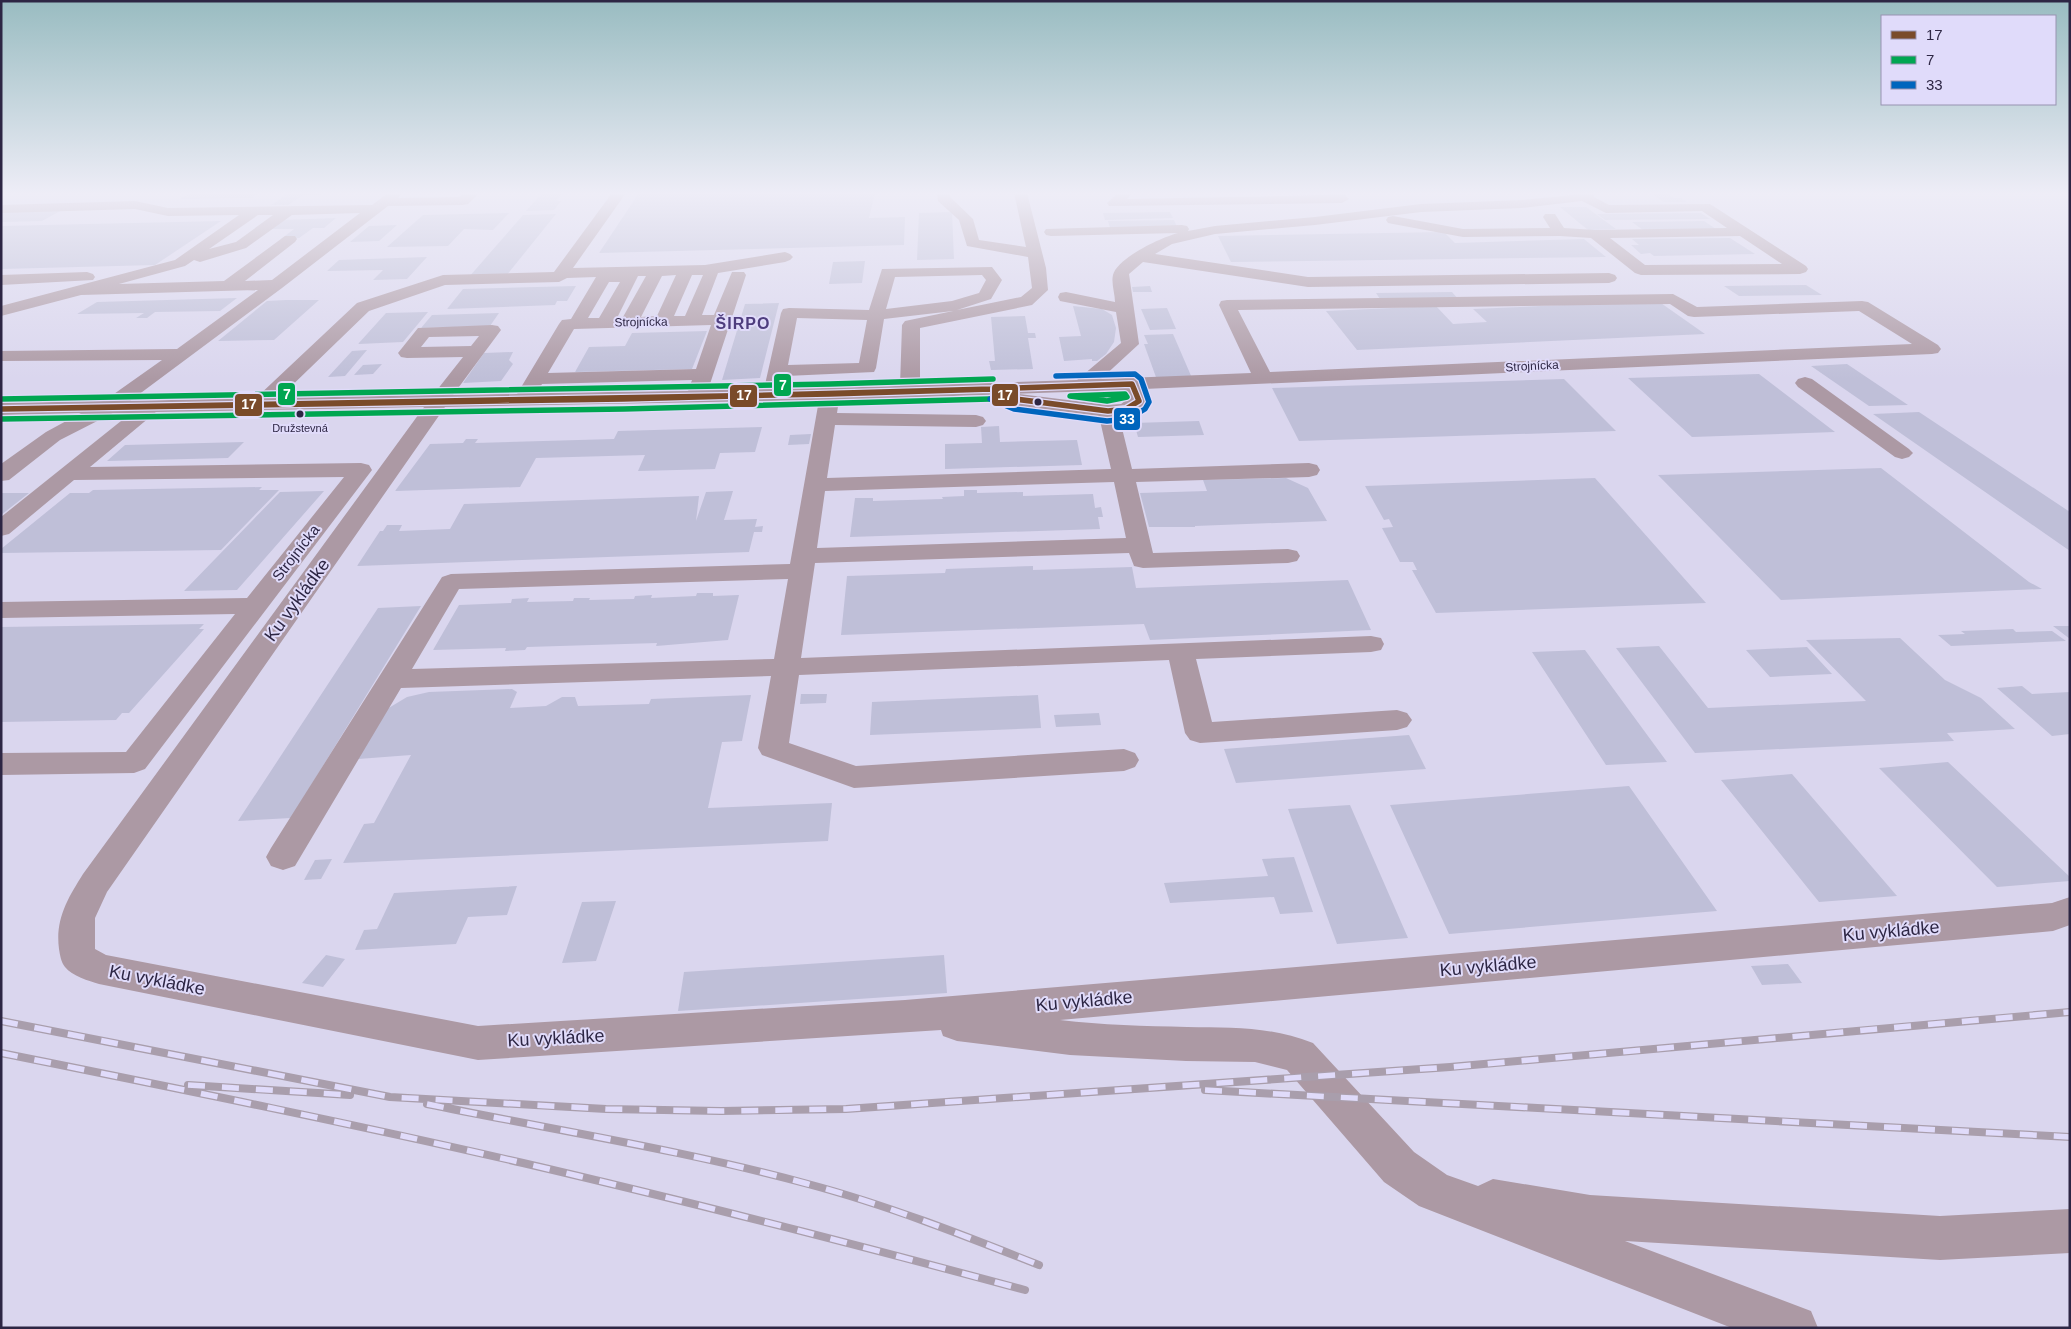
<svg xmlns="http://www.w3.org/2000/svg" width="2071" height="1329" font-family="Helvetica,sans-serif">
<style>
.building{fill:#bfbfd8}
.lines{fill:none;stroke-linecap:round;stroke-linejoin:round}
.minor{fill:#ac99a4;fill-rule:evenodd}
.rail-casing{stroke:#a99eac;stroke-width:8}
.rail{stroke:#e0dbfa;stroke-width:5.5;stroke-dasharray:17;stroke-linecap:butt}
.bus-1-casing{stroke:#e0dbfa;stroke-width:8}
.bus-2-casing{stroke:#e0dbfa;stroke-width:8}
.bus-3-casing{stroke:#e0dbfa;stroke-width:8}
.bus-1{stroke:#7a4b2a;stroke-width:5.5}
.bus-2{stroke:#00a651;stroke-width:5.5}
.bus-3{stroke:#0065bd;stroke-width:5.5}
.bus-dot{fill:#2d2644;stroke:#e0dbfa;stroke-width:2}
.labels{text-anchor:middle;stroke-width:4;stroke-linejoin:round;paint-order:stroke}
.far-bus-label{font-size:11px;fill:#2d2644;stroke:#e0dbfa}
.far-street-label{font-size:12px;fill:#2d2644;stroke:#e0dbfa}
.street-label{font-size:15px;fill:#2d2644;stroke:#e0dbfa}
.far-district-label{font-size:16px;font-weight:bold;letter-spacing:1px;fill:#4e3d7e;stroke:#e0dbfa}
.near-street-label{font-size:18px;fill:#2d2644;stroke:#e0dbfa}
.line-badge{stroke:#e0dbfa;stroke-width:2}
.badge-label{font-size:14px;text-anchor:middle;font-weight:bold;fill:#fff}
</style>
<rect width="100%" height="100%" fill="#dad6ee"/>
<path class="building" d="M 191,193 L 259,193 L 251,198 L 179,199 Z
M 289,193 L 323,193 L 320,195 L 303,195 L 288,205 L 271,205 Z
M 542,193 L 563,193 L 556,201 L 561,201 L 554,210 L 526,211 Z
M 639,193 L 875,193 L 869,218 L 905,217 L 904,245 L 599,253 Z
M 1653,194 L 1668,194 L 1673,198 L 1681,198 L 1686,202 L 1663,202 Z
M 1560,207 L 1586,207 L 1616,229 L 1588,230 Z
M 64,209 L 42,221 L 1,222 L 1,211 Z
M 952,212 L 954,259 L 917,260 L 919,213 Z
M 1170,212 L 1173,218 L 1105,220 L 1103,213 Z
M 509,213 L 493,230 L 464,229 L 448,246 L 387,247 L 423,215 Z
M 1701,213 L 1710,219 L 1605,220 L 1597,214 Z
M 556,214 L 506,276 L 469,277 L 523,215 Z
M 336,218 L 324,228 L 313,228 L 299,238 L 281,239 L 294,229 L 269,229 L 282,220 Z
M 1174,220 L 1177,227 L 1110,228 L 1108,221 Z
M 221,221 L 155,265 L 1,269 L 1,226 Z
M 1704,221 L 1716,229 L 1643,230 L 1632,222 Z
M 397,225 L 379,241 L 350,242 L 369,226 Z
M 1444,232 L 1455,243 L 1584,239 L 1606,257 L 1231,262 L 1218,236 Z
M 1730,238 L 1755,254 L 1654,256 L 1650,253 L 1641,254 L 1631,245 L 1639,245 L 1632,239 Z
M 427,257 L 407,279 L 373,280 L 383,270 L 327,271 L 339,260 Z
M 865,261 L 862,283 L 829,284 L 833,262 Z
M 1806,285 L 1822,295 L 1739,296 L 1724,286 Z
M 576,286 L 567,301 L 557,301 L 555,305 L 447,309 L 463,289 Z
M 1150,286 L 1152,292 L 1133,292 L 1132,287 Z
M 1452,292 L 1458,299 L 1380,299 L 1376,293 Z
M 237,298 L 220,311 L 155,312 L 147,318 L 136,318 L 144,313 L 77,314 L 97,302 Z
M 286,300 L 319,300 L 274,340 L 218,341 L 267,301 Z
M 1658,301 L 1705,334 L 1357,350 L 1326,311 L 1436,306 L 1453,324 L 1487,322 L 1473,309 Z
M 779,303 L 760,378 L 722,380 L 745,304 Z
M 1073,306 L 1102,309 L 1112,315 L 1116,328 L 1114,342 L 1106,354 L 1097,361 L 1092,361 L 1092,359 L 1064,361 L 1059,337 L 1081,336 Z
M 1167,308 L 1176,329 L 1150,330 L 1141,309 Z
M 428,312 L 403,342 L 358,344 L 386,313 Z
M 499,313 L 490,326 L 421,328 L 432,315 Z
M 1025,316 L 1028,333 L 1035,333 L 1036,338 L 1028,338 L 1033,369 L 991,370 L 989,361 L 995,361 L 991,317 Z
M 707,331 L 692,369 L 575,372 L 589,347 L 625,346 L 632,333 Z
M 1173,334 L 1192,378 L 1157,380 L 1144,344 L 1148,344 L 1144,335 Z
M 367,350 L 345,376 L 328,377 L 352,351 Z
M 513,352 L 509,360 L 513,364 L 501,381 L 463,383 L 484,353 Z
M 382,364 L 373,374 L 354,375 L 363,365 Z
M 1847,364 L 1908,405 L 1869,406 L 1811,366 Z
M 1759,374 L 1835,432 L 1692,437 L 1628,378 Z
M 1564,379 L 1616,431 L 1299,441 L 1272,388 Z
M 1919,412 L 2070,512 L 2070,551 L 1873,414 Z
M 1199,421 L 1204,435 L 1138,437 L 1134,423 Z
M 999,426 L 1000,442 L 1077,440 L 1082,465 L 945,469 L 945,444 L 982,443 L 981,427 Z
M 762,427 L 755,452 L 720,453 L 715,469 L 638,471 L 645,455 L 536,458 L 520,487 L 395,491 L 430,444 L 463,443 L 466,439 L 478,439 L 475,443 L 614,439 L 618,431 Z
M 811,434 L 809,444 L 788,445 L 790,435 Z
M 244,442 L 228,458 L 107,461 L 125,445 Z
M 1881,468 L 2029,582 L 2042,589 L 1781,600 L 1658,475 Z
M 1286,478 L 1308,488 L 1327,521 L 1195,526 L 1195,527 L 1149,527 L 1140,493 L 1207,491 L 1203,480 Z
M 1595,478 L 1706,603 L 1436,613 L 1412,570 L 1417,570 L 1413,562 L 1400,562 L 1382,528 L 1393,527 L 1389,519 L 1384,520 L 1365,486 Z
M 262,487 L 259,490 L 279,490 L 221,550 L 1,553 L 1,549 L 70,493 L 89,493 L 93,490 Z
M 964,490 L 977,490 L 977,493 L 1023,492 L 1023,496 L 1093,494 L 1095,508 L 1101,507 L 1103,517 L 1098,517 L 1100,529 L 850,537 L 855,498 L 873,498 L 873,501 L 943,499 L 942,497 L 964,496 Z
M 324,491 L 237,590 L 184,591 L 280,492 Z
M 733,491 L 724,520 L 757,519 L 755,527 L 763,526 L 762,532 L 754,532 L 749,552 L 357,566 L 380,531 L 383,531 L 387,525 L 402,525 L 399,531 L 450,529 L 464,504 L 699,496 L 696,521 L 706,492 Z
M 1,493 L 29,493 L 1,515 Z
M 1033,566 L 1033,570 L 1132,567 L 1136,588 L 1348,580 L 1371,630 L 1150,640 L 1144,624 L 841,635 L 847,576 L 945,573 L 946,569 Z
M 697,593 L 713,593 L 713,596 L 739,595 L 728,640 L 656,646 L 657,643 L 527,647 L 525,650 L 505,651 L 506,648 L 433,650 L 459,605 L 511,603 L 512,599 L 529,598 L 527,602 L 573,601 L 574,598 L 590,598 L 589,600 L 634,599 L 635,596 L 652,595 L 651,598 L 696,596 Z
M 421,606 L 291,818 L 238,821 L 378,608 Z
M 204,624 L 199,629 L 204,629 L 129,713 L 122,713 L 116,720 L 1,722 L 1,627 Z
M 2053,626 L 2070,626 L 2070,639 Z
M 2013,629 L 2016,632 L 2052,631 L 2066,641 L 1951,646 L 1938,635 L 1965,634 L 1961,631 Z
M 1900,638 L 1945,680 L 1981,698 L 2015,729 L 1947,733 L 1954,741 L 1695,753 L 1616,648 L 1659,646 L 1708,708 L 1866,701 L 1806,640 Z
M 1807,647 L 1832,674 L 1770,677 L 1746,650 Z
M 1585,650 L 1667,762 L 1606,765 L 1532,652 Z
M 2022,686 L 2032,694 L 2070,692 L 2070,734 L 2052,736 L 1997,688 Z
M 512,689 L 517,692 L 510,708 L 546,706 L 562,697 L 575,697 L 578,706 L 649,704 L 651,699 L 751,695 L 742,741 L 722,742 L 708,808 L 832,803 L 828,841 L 343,863 L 364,824 L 374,823 L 411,755 L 358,759 L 387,709 L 407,697 L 429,692 Z
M 801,694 L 827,694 L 826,703 L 800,704 Z
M 1038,695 L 1041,728 L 870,735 L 872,702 Z
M 1099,713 L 1101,725 L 1056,727 L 1054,715 Z
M 1409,735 L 1426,769 L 1236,783 L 1224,749 Z
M 1948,762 L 2070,877 L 2070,881 L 1997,887 L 1879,768 Z
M 1792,774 L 1897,896 L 1819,902 L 1721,780 Z
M 1629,786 L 1717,911 L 1449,934 L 1390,805 Z
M 1350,805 L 1408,938 L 1337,944 L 1288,809 Z
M 1294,857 L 1313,912 L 1280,914 L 1274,897 L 1170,903 L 1164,883 L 1268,876 L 1262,859 Z
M 332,859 L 321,879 L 304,880 L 315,860 Z
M 517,886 L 507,915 L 468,917 L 456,944 L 355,950 L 364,930 L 377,929 L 394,893 Z
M 616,901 L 596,961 L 562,963 L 582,902 Z
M 326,955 L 345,959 L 323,987 L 302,983 Z
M 944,955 L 947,993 L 678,1011 L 684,972 Z
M 1788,964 L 1802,983 L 1762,985 L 1751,966 Z"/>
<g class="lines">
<path class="minor" d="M 388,193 L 402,193 L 398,198 L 459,197 L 464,193 L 479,193 L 468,204 L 463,205 L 388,206 L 282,288 L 130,401 L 256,398 L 357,303 L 443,275 L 554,272 L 612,193 L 626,193 L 573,268 L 705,265 L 785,252 L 790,254 L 793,257 L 790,260 L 785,262 L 718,273 L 702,315 L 714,315 L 732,272 L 744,272 L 746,275 L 708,390 L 764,389 L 781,313 L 783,309 L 789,308 L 869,310 L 882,269 L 992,267 L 1002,280 L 991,299 L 957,310 L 1021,297 L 1032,288 L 1028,257 L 967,246 L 959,220 L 938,201 L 937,193 L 949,193 L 950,197 L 973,219 L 979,240 L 1026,247 L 1014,193 L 1027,193 L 1046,268 L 1048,290 L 1032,305 L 920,328 L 920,385 L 1077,380 L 1121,343 L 1116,312 L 1060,301 L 1058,297 L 1060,293 L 1066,292 L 1115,302 C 1115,294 1111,283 1113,275 C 1117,258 1162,237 1178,233 L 1051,236 L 1046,235 L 1044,232 L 1046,229 L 1182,225 L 1187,226 L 1189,229 L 1188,231 L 1215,226 L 1315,217 L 1421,204 L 1521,200 L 1594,193 L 1594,197 L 1609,205 L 1710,204 L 1806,266 L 1808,269 L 1806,272 L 1800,274 L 1641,275 L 1635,273 L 1591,238 L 1560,236 L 1463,237 L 1393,224 L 1388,223 L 1386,220 L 1388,217 L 1393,216 L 1463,229 L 1550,228 L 1543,217 L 1545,214 L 1555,214 L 1564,228 L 1595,230 L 1727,228 L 1702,211 L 1606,213 L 1582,201 L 1521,208 L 1421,212 L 1315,225 L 1215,234 L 1172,244 L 1155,254 L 1308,277 L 1609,273 L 1615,275 L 1617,278 L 1615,281 L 1609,283 L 1308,287 L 1143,262 L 1129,274 L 1139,344 L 1101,379 L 1251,373 L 1219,305 L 1221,301 L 1227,300 L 1673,294 L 1697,307 L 1862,301 L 1868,302 L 1938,345 L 1941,349 L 1938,353 L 1932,354 L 1144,389 L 1149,401 C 1142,411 1130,414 1119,416 L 1132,469 L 1309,463 L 1317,465 L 1320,470 L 1317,475 L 1309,477 L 1136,482 L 1153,553 L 1288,549 L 1297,551 L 1300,556 L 1297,561 L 1288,563 L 1143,568 L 1134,566 L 1129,553 L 815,563 L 801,658 L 1371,636 L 1381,638 L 1384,644 L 1381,650 L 1371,652 L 1196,659 L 1212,722 L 1397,710 L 1407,713 L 1412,720 L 1407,727 L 1397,730 L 1200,743 L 1190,740 L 1185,733 L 1169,660 L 799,675 L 789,743 L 856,766 L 1124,749 L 1135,753 L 1139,760 L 1135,767 L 1124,771 L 854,788 L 762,755 L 758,748 L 771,676 L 401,688 L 295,866 L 283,870 L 271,866 L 266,857 L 271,848 L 442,577 L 451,574 L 790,564 L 819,400 L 445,407 L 107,892 L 95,918 L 95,949 L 106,955 L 478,1026 L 905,1000 L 2052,903 L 2070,897 L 2070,925 L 2053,931 L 1060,1020 C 1102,1025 1145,1026 1187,1027 C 1233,1028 1269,1026 1313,1043 L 1414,1152 L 1447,1175 L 1478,1186 L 1493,1179 L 1590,1195 L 1940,1216 L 2070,1209 L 2070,1253 L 1940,1260 L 1625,1241 L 1811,1311 L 1818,1328 L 1732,1328 L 1419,1206 L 1384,1182 L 1287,1070 L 1255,1062 L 1186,1061 L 1070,1055 L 957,1041 L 943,1036 L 941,1030 L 478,1060 L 99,984 C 89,981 72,976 65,967 C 61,962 60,955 59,949 C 55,919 68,898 83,874 L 424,407 L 156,412 L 90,467 L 361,463 L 369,465 L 372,470 L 145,769 L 134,773 L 1,775 L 1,753 L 126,752 L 235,614 L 1,618 L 1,602 L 247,598 L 344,477 L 74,480 L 9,534 L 1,536 L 1,517 L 131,413 L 113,413 L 60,440 L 9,480 L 1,481 L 1,464 L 46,432 L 81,413 L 1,415 L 1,403 L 104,401 L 162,360 L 1,361 L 1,351 L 177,349 L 258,290 L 81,295 L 1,316 L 1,306 L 175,260 L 239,215 L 168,216 L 135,209 L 1,213 L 1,205 L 135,201 L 168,208 L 372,205 ZM 360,213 L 272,280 L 245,281 L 295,242 L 297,239 L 295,236 L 285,236 L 224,281 L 119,284 L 185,266 L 194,260 L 200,262 L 246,248 L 292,215 ZM 258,215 L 273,215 L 236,242 L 209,249 ZM 1740,236 L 1782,264 L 1645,265 L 1610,238 ZM 676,275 L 657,316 L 641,317 L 662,276 ZM 692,275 L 703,275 L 685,316 L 674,316 ZM 982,275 L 986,280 L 979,293 L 952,301 L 886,309 L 895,277 ZM 638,276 L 646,276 L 623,317 L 617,318 ZM 596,277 L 571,319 L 562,320 L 559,324 L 517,394 L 453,395 L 501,330 L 498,326 L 492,325 L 418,328 L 398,353 L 401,357 L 407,358 L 463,357 L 433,395 L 279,398 L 369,311 L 445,285 L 559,282 L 567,278 ZM 609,282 L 620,282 L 599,318 L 588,318 ZM 1670,304 L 1688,316 L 1694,317 L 1859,311 L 1912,344 L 1270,372 L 1238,310 ZM 953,311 L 905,321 L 902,325 L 900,386 L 784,389 L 786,376 L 874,372 L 876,368 L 884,319 ZM 797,318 L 867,320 L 859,363 L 788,365 ZM 711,325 L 696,369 L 548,373 L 574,329 ZM 479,336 L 471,346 L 421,347 L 429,337 ZM 692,380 L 688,391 L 537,393 L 542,384 ZM 1125,390 L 1128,399 L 1121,404 L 1108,405 L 1019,394 L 1012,396 L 1009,400 L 1012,404 L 1019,406 L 1099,416 L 1111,469 L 827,478 L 835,425 L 976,427 L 983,425 L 986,421 L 983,417 L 976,415 L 837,413 L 839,400 ZM 1114,482 L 1126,538 L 817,548 L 825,491 ZM 788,579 L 774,659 L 412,669 L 459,589 Z
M 1118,193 L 1132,193 L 1127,199 L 1331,195 L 1330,193 L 1343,193 L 1349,199 L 1342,203 L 1109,206 L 1107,203 Z
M 87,272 L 93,274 L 95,277 L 93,280 L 1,285 L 1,275 Z
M 1805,377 L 1812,379 L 1909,449 L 1913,453 L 1909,457 L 1902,459 L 1895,457 L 1798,387 L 1795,383 L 1798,379 Z"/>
<defs>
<path id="rail" d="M 1,1021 L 390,1097 L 606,1109 L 721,1111 L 846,1109 L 1450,1067 L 2070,1012
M 1,1053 C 175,1088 350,1123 523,1163 C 691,1202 858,1245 1025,1290
M 188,1085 L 350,1095
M 1205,1090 L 2070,1137
M 427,1104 C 554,1130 683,1150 808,1184 C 887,1205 963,1235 1039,1265"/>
</defs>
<use href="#rail" class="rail-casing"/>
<use href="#rail" class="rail"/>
<defs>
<path id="bus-1" d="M 1132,384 L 1139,401 L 1126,409 L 1108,411 L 1015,399 L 991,389 Z
M 1,409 L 830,394 L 991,389
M 1,409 L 623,399 L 991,389"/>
<path id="bus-2" d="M 1125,394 L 1127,397 L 1107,401 L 1070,396 Z
M 1,399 L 830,384 L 993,379
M 1,419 L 624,409 L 990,399"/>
<path id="bus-3" d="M 990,399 L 1014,409 L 1107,421 L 1128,419 L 1145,409 L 1149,402 L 1141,379 L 1135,374 L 1056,376"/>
</defs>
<use href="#bus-1" class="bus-1-casing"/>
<use href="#bus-2" class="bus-2-casing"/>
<use href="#bus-3" class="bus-3-casing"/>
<use href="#bus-1" class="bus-1"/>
<use href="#bus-2" class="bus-2"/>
<use href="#bus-3" class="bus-3"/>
</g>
<linearGradient id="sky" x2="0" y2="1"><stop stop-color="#99bcc1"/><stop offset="0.51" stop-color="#eeedf7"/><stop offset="1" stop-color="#eeedf7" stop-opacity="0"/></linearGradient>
<rect width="2071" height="379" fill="url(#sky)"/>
<g class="bus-dot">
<circle cx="1038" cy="402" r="4.5"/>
<circle cx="300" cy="414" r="4.5"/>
</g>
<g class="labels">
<g class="far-bus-label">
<text x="300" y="432">Družstevná</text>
</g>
<g class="far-street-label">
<text transform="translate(641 322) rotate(-1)" y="4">Strojnícka</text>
<text transform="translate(1532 366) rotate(-3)" y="4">Strojnícka</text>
</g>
<g class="street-label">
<text transform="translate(296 553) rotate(-52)" y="5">Strojnícka</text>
</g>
<g class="far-district-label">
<text x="743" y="329">ŠIRPO</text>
</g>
<g class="near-street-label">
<text transform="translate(297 600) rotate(-54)" y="6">Ku vykládke</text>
<text transform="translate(1891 931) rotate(-5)" y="6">Ku vykládke</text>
<text transform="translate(1488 966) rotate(-5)" y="6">Ku vykládke</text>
<text transform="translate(157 980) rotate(11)" y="6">Ku vykládke</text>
<text transform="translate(1084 1001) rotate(-5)" y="6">Ku vykládke</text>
<text transform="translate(556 1038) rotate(-3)" y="6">Ku vykládke</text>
</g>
</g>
<g class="line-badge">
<rect x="773" y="373" width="19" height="24" rx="5" fill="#00a651"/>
<rect x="277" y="382" width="19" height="24" rx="5" fill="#00a651"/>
<rect x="991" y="383" width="28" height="24" rx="5" fill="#7a4b2a"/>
<rect x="729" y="384" width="29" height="24" rx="5" fill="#7a4b2a"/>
<rect x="234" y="393" width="29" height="24" rx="5" fill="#7a4b2a"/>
<rect x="1113" y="407" width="28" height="24" rx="5" fill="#0065bd"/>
</g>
<g class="badge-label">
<text x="783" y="390">7</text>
<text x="287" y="399">7</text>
<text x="1005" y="400">17</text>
<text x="744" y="400">17</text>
<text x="249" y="409">17</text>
<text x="1127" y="424">33</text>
</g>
<rect width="2071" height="1329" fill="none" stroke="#2d2644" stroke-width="5"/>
<rect x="1881" y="15" width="175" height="90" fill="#e0dbfa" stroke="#9893b1"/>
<rect x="1891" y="31" width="25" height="8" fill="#7a4b2a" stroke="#9893b1"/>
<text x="1926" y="40" font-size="15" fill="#2d2644">17</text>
<rect x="1891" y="56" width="25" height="8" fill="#00a651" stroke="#9893b1"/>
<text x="1926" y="65" font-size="15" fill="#2d2644">7</text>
<rect x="1891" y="81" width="25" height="8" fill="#0065bd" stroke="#9893b1"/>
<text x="1926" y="90" font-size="15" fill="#2d2644">33</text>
</svg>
